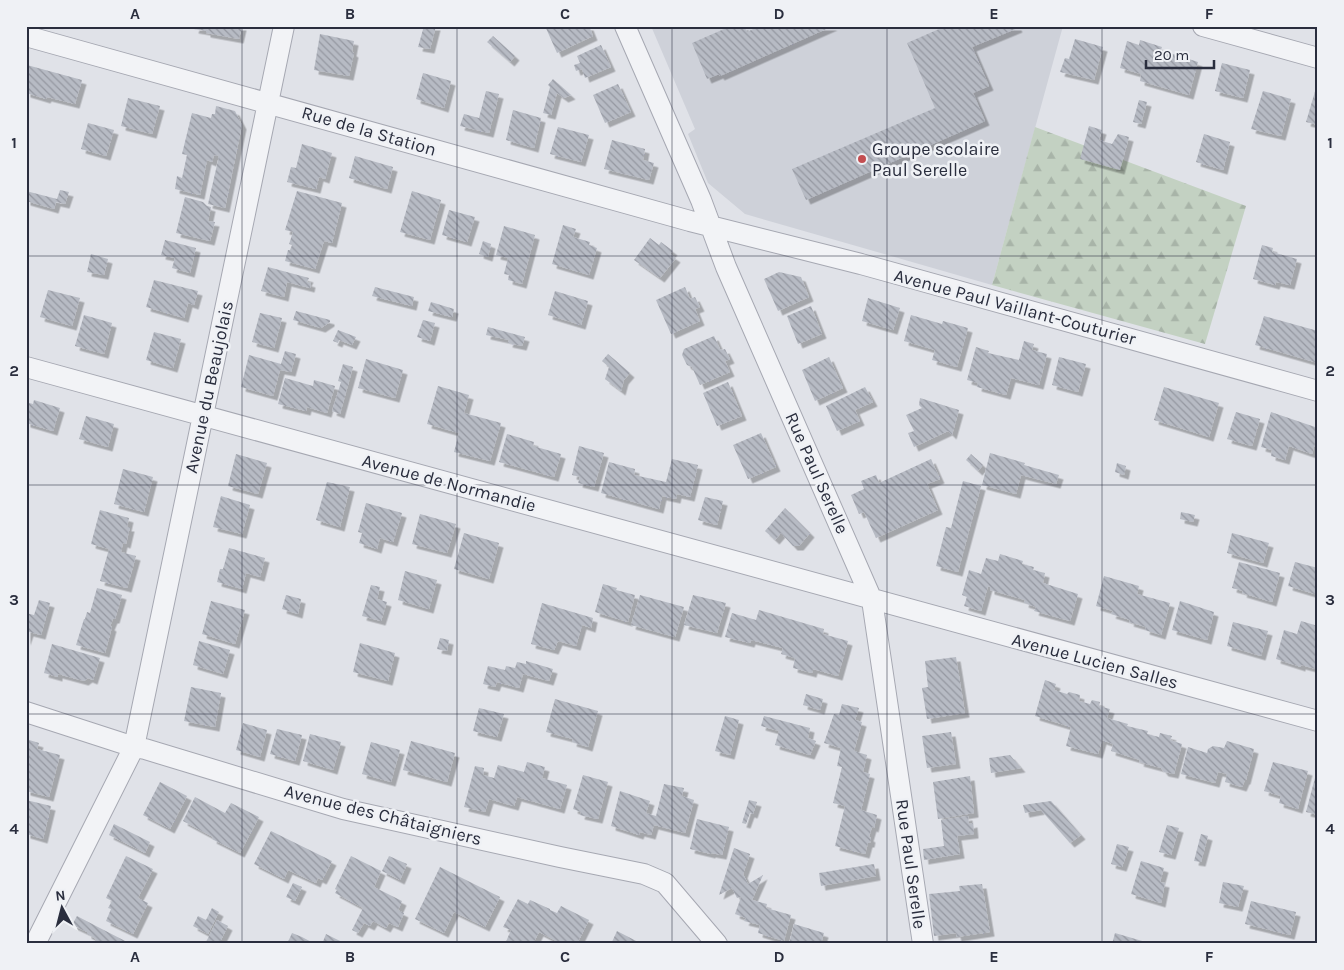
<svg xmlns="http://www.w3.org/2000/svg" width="1344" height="970" font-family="Karla,sans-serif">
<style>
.built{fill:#ced1d9}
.forest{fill:url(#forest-firs)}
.building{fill:url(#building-back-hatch);filter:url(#shadow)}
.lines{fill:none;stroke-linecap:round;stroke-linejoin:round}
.street-casing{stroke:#a6a8b2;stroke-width:22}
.street{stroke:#f2f3f6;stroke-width:20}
.grid{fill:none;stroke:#2a2e3e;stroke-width:1;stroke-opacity:0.55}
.poi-dot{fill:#c34e51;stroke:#eff1f5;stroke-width:2}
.labels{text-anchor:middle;stroke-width:5;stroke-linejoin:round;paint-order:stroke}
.street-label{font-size:18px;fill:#2a2e3e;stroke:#eff1f5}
.poi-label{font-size:18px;fill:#2a2e3e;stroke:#eff1f5;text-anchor:start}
.neatline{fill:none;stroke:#2a2e3e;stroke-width:2}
.grid-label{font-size:16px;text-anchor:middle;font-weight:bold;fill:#2a2e3e}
</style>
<defs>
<pattern id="forest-firs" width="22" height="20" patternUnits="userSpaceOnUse" patternTransform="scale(1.25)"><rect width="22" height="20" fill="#c3d1c2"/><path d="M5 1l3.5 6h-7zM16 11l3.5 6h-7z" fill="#a8b4a8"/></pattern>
<pattern id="building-back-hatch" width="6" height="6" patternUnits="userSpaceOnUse" patternTransform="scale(1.25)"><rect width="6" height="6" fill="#b7bbc4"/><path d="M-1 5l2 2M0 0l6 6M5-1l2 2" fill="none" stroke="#9598a1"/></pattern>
<filter id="shadow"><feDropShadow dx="4.5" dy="4.5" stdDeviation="0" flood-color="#0004"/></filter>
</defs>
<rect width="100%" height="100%" fill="#e0e2e8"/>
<path class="built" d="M 651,26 L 1063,26 L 992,285 L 745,214 L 708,183 L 688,134 L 695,129 Z"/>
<path class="forest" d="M 1035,127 L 1246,206 L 1205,344 L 992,285 Z"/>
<path class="building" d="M 195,26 L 242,26 L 239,39 L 206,33 L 206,31 L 194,29 Z
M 424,26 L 436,26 L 430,49 L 418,47 Z
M 545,26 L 589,26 L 593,36 L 557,53 Z
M 731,26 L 744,26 L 747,32 L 760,26 L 833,26 L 720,76 L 719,74 L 707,79 L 692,43 Z
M 946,26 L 1017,26 L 1018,28 L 972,47 L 989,86 L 973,93 L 985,121 L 806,200 L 792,169 L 935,108 L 907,43 Z
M 320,34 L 354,41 L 352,52 L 354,53 L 349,76 L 314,70 Z
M 493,36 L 515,56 L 510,62 L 487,42 Z
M 1075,39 L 1103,47 L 1094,80 L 1060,72 L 1065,58 L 1069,59 Z
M 1140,40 L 1162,47 L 1161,50 L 1198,62 L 1189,95 L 1140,81 L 1141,74 L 1120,68 L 1127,41 L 1139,45 Z
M 601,45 L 611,67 L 585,78 L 582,69 L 576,71 L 574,65 L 580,63 L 577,56 Z
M 1222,63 L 1250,70 L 1243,98 L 1215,91 Z
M 27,65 L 82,80 L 75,104 L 47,97 L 46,99 L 26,93 L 26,68 Z
M 423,73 L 451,81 L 444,108 L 416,99 Z
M 553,79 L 571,95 L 564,98 L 557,93 L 551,115 L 543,113 L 550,87 L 548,85 Z
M 618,84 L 631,112 L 605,123 L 593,95 Z
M 1316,88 L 1318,88 L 1318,125 L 1306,122 Z
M 486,91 L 499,94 L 489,133 L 460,126 L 464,114 L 479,118 Z
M 1263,91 L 1291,99 L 1281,136 L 1251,129 Z
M 128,98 L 160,106 L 152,134 L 121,126 Z
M 1139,100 L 1147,102 L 1141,124 L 1133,122 Z
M 216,106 L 235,111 L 242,125 L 225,208 L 208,204 L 219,156 L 214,155 L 212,162 L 207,160 L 200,195 L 175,189 L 177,176 L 182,178 L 187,155 L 182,154 L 192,113 L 211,118 L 212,114 L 215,114 Z
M 513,110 L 541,118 L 534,148 L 506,140 Z
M 88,123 L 114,130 L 106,156 L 81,149 Z
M 1089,126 L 1102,130 L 1099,140 L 1112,144 L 1118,134 L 1129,137 L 1120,170 L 1080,159 Z
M 558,127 L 589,135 L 581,162 L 550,154 Z
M 1204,134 L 1230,142 L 1223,170 L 1196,162 Z
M 612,140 L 645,149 L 643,160 L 654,163 L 649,180 L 604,169 Z
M 302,144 L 332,153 L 325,179 L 319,177 L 316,189 L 287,182 L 291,167 L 296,168 Z
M 355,156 L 393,167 L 387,189 L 349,178 Z
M 60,190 L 69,192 L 65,204 L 56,202 L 54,209 L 26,201 L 26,191 L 57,199 Z
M 297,191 L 342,203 L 332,243 L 324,241 L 315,269 L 285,261 L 288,250 L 290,250 L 292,245 L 289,244 L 293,232 L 285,230 Z
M 412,191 L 441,200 L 430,240 L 400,232 Z
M 185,197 L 203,202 L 207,206 L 211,207 L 208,221 L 215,222 L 210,241 L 176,233 Z
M 449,210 L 475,217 L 467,242 L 442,235 Z
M 563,225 L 576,229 L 573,237 L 590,242 L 589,245 L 597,248 L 589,275 L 552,264 Z
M 504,226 L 535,235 L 522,284 L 508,280 L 509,275 L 504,274 L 508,258 L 496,255 Z
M 650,238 L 659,245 L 661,242 L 673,251 L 670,254 L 676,258 L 660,278 L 634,260 Z
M 165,240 L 196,248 L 190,273 L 172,268 L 175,258 L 161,255 Z
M 483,241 L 491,244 L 488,257 L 479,254 Z
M 1262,245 L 1273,248 L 1272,252 L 1297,259 L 1290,285 L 1276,282 L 1275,285 L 1253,279 Z
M 91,254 L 108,259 L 104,275 L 87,272 Z
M 268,267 L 309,278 L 307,282 L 311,283 L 310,288 L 287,282 L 284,297 L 261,291 Z
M 779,272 L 801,277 L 809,297 L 778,311 L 764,279 Z
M 154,280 L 198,291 L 194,305 L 188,303 L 184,318 L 146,307 Z
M 375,287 L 414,297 L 412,306 L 372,296 Z
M 685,287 L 690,299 L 695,297 L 700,307 L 695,309 L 700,321 L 671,334 L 656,300 Z
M 48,290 L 80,298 L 72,326 L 40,317 Z
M 555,291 L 588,301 L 581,325 L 548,315 Z
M 868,298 L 900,308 L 893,330 L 862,321 Z
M 431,302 L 454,309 L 452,317 L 428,311 Z
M 811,306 L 822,334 L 798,344 L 787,316 Z
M 296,311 L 330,320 L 330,322 L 321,328 L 293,320 Z
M 260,313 L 282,318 L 274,348 L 252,342 Z
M 84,315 L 112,323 L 104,354 L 75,346 Z
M 911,315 L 942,324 L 943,321 L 968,328 L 957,367 L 932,360 L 935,350 L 904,341 Z
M 1264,316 L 1318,331 L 1318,363 L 1255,345 Z
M 423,320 L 435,323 L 430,341 L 417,337 Z
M 488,327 L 525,337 L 522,346 L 508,343 L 509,340 L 486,335 Z
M 338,330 L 356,337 L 352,345 L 339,340 L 338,343 L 333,341 Z
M 154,332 L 181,339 L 173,368 L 146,360 Z
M 714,336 L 720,349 L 722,350 L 725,349 L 730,359 L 725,361 L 730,372 L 700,385 L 692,367 L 687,365 L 682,355 L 684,349 Z
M 1024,341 L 1034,344 L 1032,350 L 1047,354 L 1039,385 L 1011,378 L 1006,395 L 977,387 L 978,383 L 967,380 L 976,347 L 989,351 L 988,353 L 1019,360 Z
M 285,351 L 296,354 L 291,372 L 280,370 L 273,396 L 241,387 L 249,355 L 281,364 Z
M 608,354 L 630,373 L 624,380 L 621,391 L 605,379 L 609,367 L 602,361 Z
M 829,357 L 843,388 L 815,401 L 802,370 Z
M 1059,357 L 1086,364 L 1078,392 L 1052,385 Z
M 366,359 L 403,370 L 395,398 L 358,388 Z
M 343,364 L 353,367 L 340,414 L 332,411 L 341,382 L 338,381 Z
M 285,378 L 313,386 L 314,380 L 335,386 L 327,413 L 307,407 L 306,411 L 278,404 Z
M 728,382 L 742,416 L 717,426 L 703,393 Z
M 438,386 L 469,395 L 464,413 L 501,423 L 490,461 L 454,452 L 459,433 L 427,424 Z
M 865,387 L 873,402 L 855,410 L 860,421 L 837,431 L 826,406 Z
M 1164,387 L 1219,403 L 1209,437 L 1154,420 Z
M 920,398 L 959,410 L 952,435 L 948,431 L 914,447 L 908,433 L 914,431 L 906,415 L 922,408 L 919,405 Z
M 34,400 L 60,408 L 53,431 L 26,423 L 26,402 L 33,404 Z
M 1236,412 L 1260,419 L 1252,446 L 1227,439 Z
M 1271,412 L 1318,428 L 1318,433 L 1312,454 L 1289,446 L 1285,460 L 1271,456 L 1272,450 L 1261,447 Z
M 86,416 L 114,424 L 108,447 L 79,439 Z
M 761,433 L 776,467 L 748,479 L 733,445 Z
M 507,434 L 534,442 L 533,446 L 561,454 L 554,477 L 499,462 Z
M 579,446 L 604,453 L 594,487 L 578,483 L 580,477 L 572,475 Z
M 990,453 L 1025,463 L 1024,465 L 1059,475 L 1056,484 L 1021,475 L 1016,494 L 982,485 Z
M 236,454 L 267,463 L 258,494 L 228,486 Z
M 971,454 L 983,465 L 978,471 L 966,460 Z
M 672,459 L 698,465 L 690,497 L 677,494 L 676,499 L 662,496 L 659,509 L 601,493 L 609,462 L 635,469 L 634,475 L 666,482 Z
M 931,459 L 940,479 L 927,484 L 938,510 L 876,538 L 864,512 L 859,514 L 851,495 L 864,489 L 861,481 L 876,475 L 879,483 Z
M 1117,463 L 1126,466 L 1124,475 L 1115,472 Z
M 123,469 L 153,477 L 144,512 L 114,504 Z
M 963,481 L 981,486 L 958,572 L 936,566 L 946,527 L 951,528 Z
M 327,482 L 350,487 L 340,527 L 316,520 Z
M 221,496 L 250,505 L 242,534 L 213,527 Z
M 705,497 L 723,501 L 717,525 L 698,520 Z
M 366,503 L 402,513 L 393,542 L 380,538 L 377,549 L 359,543 L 362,533 L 358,532 Z
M 785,508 L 810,533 L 799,546 L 793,546 L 781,533 L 775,540 L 765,531 Z
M 100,510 L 129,518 L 127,527 L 130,527 L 126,544 L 123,543 L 121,552 L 136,556 L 127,588 L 100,581 L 109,549 L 91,544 Z
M 1181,512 L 1195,515 L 1193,522 L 1180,519 Z
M 420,514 L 456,524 L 447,553 L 412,544 Z
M 464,533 L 499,543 L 489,579 L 454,569 Z
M 1232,533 L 1269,543 L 1263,563 L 1227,553 Z
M 229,548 L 265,558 L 260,577 L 246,573 L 242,589 L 217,582 L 220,569 L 223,569 Z
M 1000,554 L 1023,561 L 1022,564 L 1034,567 L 1033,570 L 1045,573 L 1043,583 L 1078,594 L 1070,621 L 1034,611 L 1036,607 L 1024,603 L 1025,600 L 990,590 L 990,587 L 988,586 L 981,611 L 964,606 L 967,597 L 962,595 L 969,570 L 981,574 L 986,558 L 998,561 Z
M 1239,562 L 1280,573 L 1272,602 L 1242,593 L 1243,591 L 1232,588 Z
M 1295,562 L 1318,568 L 1318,595 L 1288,586 Z
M 405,571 L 437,580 L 429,609 L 398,600 Z
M 1104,576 L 1139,586 L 1137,594 L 1170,603 L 1161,635 L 1145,630 L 1146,627 L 1129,622 L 1130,620 L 1111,614 L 1113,611 L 1096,606 Z
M 603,584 L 617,588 L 616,590 L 635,595 L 628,622 L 595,612 Z
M 371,585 L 380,587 L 377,599 L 387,602 L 381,621 L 362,616 Z
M 97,588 L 122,595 L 115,619 L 113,619 L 110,626 L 112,627 L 105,653 L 76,645 L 84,619 L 85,619 L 87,612 L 90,613 Z
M 286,595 L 301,599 L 298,614 L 282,609 Z
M 640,595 L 684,607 L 675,637 L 631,625 Z
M 693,595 L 726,603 L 717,633 L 684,625 Z
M 39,600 L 50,603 L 41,635 L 29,632 L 26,641 L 26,613 L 34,615 Z
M 211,601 L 245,610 L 235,644 L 202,634 Z
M 1180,601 L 1214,612 L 1207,640 L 1172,630 Z
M 542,603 L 593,618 L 591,628 L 582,625 L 576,646 L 558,641 L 554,650 L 531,644 Z
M 759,610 L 824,629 L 823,634 L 848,641 L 838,676 L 813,669 L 812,673 L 793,668 L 795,658 L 781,654 L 783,648 L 751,640 L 750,643 L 725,637 L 732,613 L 756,620 Z
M 1301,621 L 1318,626 L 1318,663 L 1316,669 L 1301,665 L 1301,667 L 1276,659 L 1284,630 L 1297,634 Z
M 1233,622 L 1268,631 L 1261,656 L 1227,646 Z
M 440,638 L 449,640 L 447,651 L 437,649 Z
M 199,641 L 230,650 L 223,674 L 193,665 Z
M 360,643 L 395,653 L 388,681 L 353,672 Z
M 52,644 L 100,658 L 93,680 L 88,678 L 84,681 L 58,674 L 58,677 L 44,673 Z
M 956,657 L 965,713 L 927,719 L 922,688 L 928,687 L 925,661 Z
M 526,661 L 553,669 L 549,681 L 523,674 L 519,688 L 497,682 L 495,687 L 483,684 L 488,666 L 505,670 L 506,666 L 515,668 L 517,662 L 526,664 Z
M 1045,680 L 1056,684 L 1054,690 L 1067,694 L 1069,692 L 1080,695 L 1079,701 L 1090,704 L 1092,700 L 1100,702 L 1099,706 L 1110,709 L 1107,718 L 1128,724 L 1127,726 L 1148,731 L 1147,734 L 1159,737 L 1160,733 L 1172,736 L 1170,740 L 1182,744 L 1174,774 L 1164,772 L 1161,768 L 1139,762 L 1140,760 L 1111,751 L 1113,744 L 1102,740 L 1098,754 L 1066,746 L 1071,727 L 1035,716 Z
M 191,687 L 221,693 L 215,727 L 184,721 Z
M 806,694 L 823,699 L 820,710 L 803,705 Z
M 555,699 L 598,711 L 588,747 L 572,742 L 573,739 L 546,732 Z
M 842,704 L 859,708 L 855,720 L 862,722 L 854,751 L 867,755 L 863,772 L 870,774 L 861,810 L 877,815 L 874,828 L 872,827 L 869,837 L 871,838 L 870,843 L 868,843 L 865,854 L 835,846 L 845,806 L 833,803 L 842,767 L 837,766 L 841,748 L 824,743 L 834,714 L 839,715 Z
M 479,708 L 504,714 L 497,737 L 473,731 Z
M 725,716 L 739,720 L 730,755 L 715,751 Z
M 764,716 L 810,728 L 808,738 L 816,741 L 810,755 L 775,745 L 779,731 L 761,726 Z
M 243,723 L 267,730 L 260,757 L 236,750 Z
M 277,729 L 302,735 L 295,761 L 270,754 Z
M 951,732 L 956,764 L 927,768 L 922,736 Z
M 310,734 L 341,742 L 333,770 L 303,761 Z
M 26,739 L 39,743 L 37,749 L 60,755 L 49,797 L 26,791 Z
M 411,741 L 455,753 L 447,782 L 403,770 Z
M 1227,741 L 1254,749 L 1246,780 L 1245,780 L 1242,787 L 1225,782 L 1227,774 L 1218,772 L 1215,783 L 1181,774 L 1188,747 L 1207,753 L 1208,749 L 1213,746 L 1224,748 Z
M 371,742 L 400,750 L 391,782 L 362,774 Z
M 1010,755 L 1021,768 L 991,773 L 989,758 Z
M 527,762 L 545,767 L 542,778 L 567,785 L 560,809 L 517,797 L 514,806 L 489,799 L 485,812 L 464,807 L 475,766 L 484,768 L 483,775 L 494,778 L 498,765 L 524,772 Z
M 1273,762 L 1308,771 L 1298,809 L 1279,803 L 1281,796 L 1264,791 Z
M 1317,770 L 1318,770 L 1318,815 L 1306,812 Z
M 583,775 L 608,782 L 598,819 L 580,815 L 581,812 L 573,809 Z
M 970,776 L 974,813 L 938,819 L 933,782 Z
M 160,782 L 187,796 L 170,829 L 143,815 Z
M 664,784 L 684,788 L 682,796 L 694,800 L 685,833 L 654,825 L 651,835 L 640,832 L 639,835 L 611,826 L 620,791 L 650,801 L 646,813 L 656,816 Z
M 195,797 L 225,813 L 231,803 L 259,817 L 240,853 L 212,839 L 213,837 L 183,821 Z
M 26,800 L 51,806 L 43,839 L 26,834 Z
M 749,800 L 757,802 L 753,814 L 750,813 L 746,824 L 742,823 Z
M 1051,801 L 1081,835 L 1070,843 L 1041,810 L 1025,813 L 1023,805 Z
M 968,816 L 969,824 L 973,823 L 974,834 L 957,836 L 960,854 L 924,860 L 923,849 L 944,846 L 941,820 Z
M 697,819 L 729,827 L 722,855 L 711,853 L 711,854 L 690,849 Z
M 114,824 L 150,842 L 145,853 L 109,835 Z
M 1167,825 L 1179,828 L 1171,855 L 1159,852 Z
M 271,831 L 332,861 L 322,880 L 318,878 L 316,883 L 288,870 L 284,879 L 254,864 Z
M 1201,834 L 1208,836 L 1201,862 L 1194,861 Z
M 1117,844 L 1129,847 L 1122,867 L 1111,864 Z
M 734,848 L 750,854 L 743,874 L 748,884 L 763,875 L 752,900 L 767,904 L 766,908 L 791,915 L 784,941 L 758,933 L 760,925 L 744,921 L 746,918 L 735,914 L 741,897 L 737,898 L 732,888 L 719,895 Z
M 126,856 L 153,869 L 138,898 L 148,903 L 133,934 L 106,921 L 111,909 L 108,908 L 112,901 L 106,898 Z
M 351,856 L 381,871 L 374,887 L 402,901 L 398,910 L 404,913 L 398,927 L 389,923 L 386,928 L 373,921 L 370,926 L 364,923 L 358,933 L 352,930 L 363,908 L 335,893 L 337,890 L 335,889 Z
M 389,856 L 407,864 L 400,880 L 382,871 Z
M 1141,861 L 1164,868 L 1160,882 L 1165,883 L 1161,903 L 1131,894 Z
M 874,864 L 876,876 L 821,886 L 819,873 Z
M 440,867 L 500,897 L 485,927 L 454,912 L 444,933 L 415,919 Z
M 1223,882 L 1244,886 L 1238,907 L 1219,903 Z
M 293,883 L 302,887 L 295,901 L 286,897 Z
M 982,884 L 990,932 L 957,937 L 956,933 L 934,936 L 929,894 L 960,891 L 959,886 Z
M 518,899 L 528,904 L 530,900 L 550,909 L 550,910 L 557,913 L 561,906 L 589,920 L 577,944 L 562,944 L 539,932 L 533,944 L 505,944 L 511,930 L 503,927 Z
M 1251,901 L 1296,912 L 1290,935 L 1245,924 Z
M 212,908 L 219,912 L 208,934 L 193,926 L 198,916 L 206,920 Z
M 77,916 L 96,926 L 131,944 L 93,944 L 96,939 L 87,934 L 87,932 L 72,925 Z
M 217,920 L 228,926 L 219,944 L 205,944 Z
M 794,924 L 824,933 L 821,944 L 789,944 Z
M 617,931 L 642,944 L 611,944 Z
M 292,933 L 302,937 L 315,944 L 287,944 Z
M 1115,933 L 1149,943 L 1149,944 L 1112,944 Z
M 326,934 L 346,944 L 322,944 Z"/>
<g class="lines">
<defs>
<path id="street" d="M 625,26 L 701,200 L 726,267 L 872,600 L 923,944
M 1203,26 L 1318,58
M 26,36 L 690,221 L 861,264 L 1318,391
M 26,367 L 1318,721
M 26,712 L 134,747 L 145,749 L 343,809 L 560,857 L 644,874 L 665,883 L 717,944
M 35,944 L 134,747 L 284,26"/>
</defs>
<use href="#street" class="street-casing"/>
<use href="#street" class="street"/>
</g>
<path class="grid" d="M 242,26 L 242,944M 457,26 L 457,944M 672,26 L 672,944M 887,26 L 887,944M 1102,26 L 1102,944M 26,256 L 1318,256M 26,485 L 1318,485M 26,714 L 1318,714"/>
<circle class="poi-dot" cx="862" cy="159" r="5"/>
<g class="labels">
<g class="street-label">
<text transform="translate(369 131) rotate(16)" y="6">Rue de la Station</text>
<text transform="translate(1015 307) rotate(15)" y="6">Avenue Paul Vaillant-Couturier</text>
<text transform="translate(209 387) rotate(-78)" y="6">Avenue du Beaujolais</text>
<text transform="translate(817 473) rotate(66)" y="6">Rue Paul Serelle</text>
<text transform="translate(449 483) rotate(15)" y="6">Avenue de Normandie</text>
<text transform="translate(1095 661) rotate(15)" y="6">Avenue Lucien Salles</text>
<text transform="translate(383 815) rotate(14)" y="6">Avenue des Châtaigniers</text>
<text transform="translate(911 864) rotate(82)" y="6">Rue Paul Serelle</text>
</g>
<g class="poi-label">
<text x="872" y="155">Groupe scolaire<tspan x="872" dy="21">Paul Serelle</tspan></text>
</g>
</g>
<rect width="1344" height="970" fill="none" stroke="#eff1f5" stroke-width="55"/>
<g transform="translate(62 908) rotate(353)" stroke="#eff1f5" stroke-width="4" paint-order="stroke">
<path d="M0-4L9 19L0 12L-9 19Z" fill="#2a2e3e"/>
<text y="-8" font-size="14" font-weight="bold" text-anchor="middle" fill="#2a2e3e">N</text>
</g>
<path d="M1146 60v8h68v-8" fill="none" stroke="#2a2e3e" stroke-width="2.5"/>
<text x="1154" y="60" font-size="15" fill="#2a2e3e" stroke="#eff1f5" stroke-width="4" paint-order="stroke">20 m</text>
<rect x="28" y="28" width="1288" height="914" class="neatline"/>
<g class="grid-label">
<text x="135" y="19">A</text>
<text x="350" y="19">B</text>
<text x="565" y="19">C</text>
<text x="779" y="19">D</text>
<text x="994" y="19">E</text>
<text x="1209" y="19">F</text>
<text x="14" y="148">1</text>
<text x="1330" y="148">1</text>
<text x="14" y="376">2</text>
<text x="1330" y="376">2</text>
<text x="14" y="605">3</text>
<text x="1330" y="605">3</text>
<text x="14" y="834">4</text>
<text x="1330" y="834">4</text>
<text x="135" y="962">A</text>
<text x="350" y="962">B</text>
<text x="565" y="962">C</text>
<text x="779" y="962">D</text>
<text x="994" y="962">E</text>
<text x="1209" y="962">F</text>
</g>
</svg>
